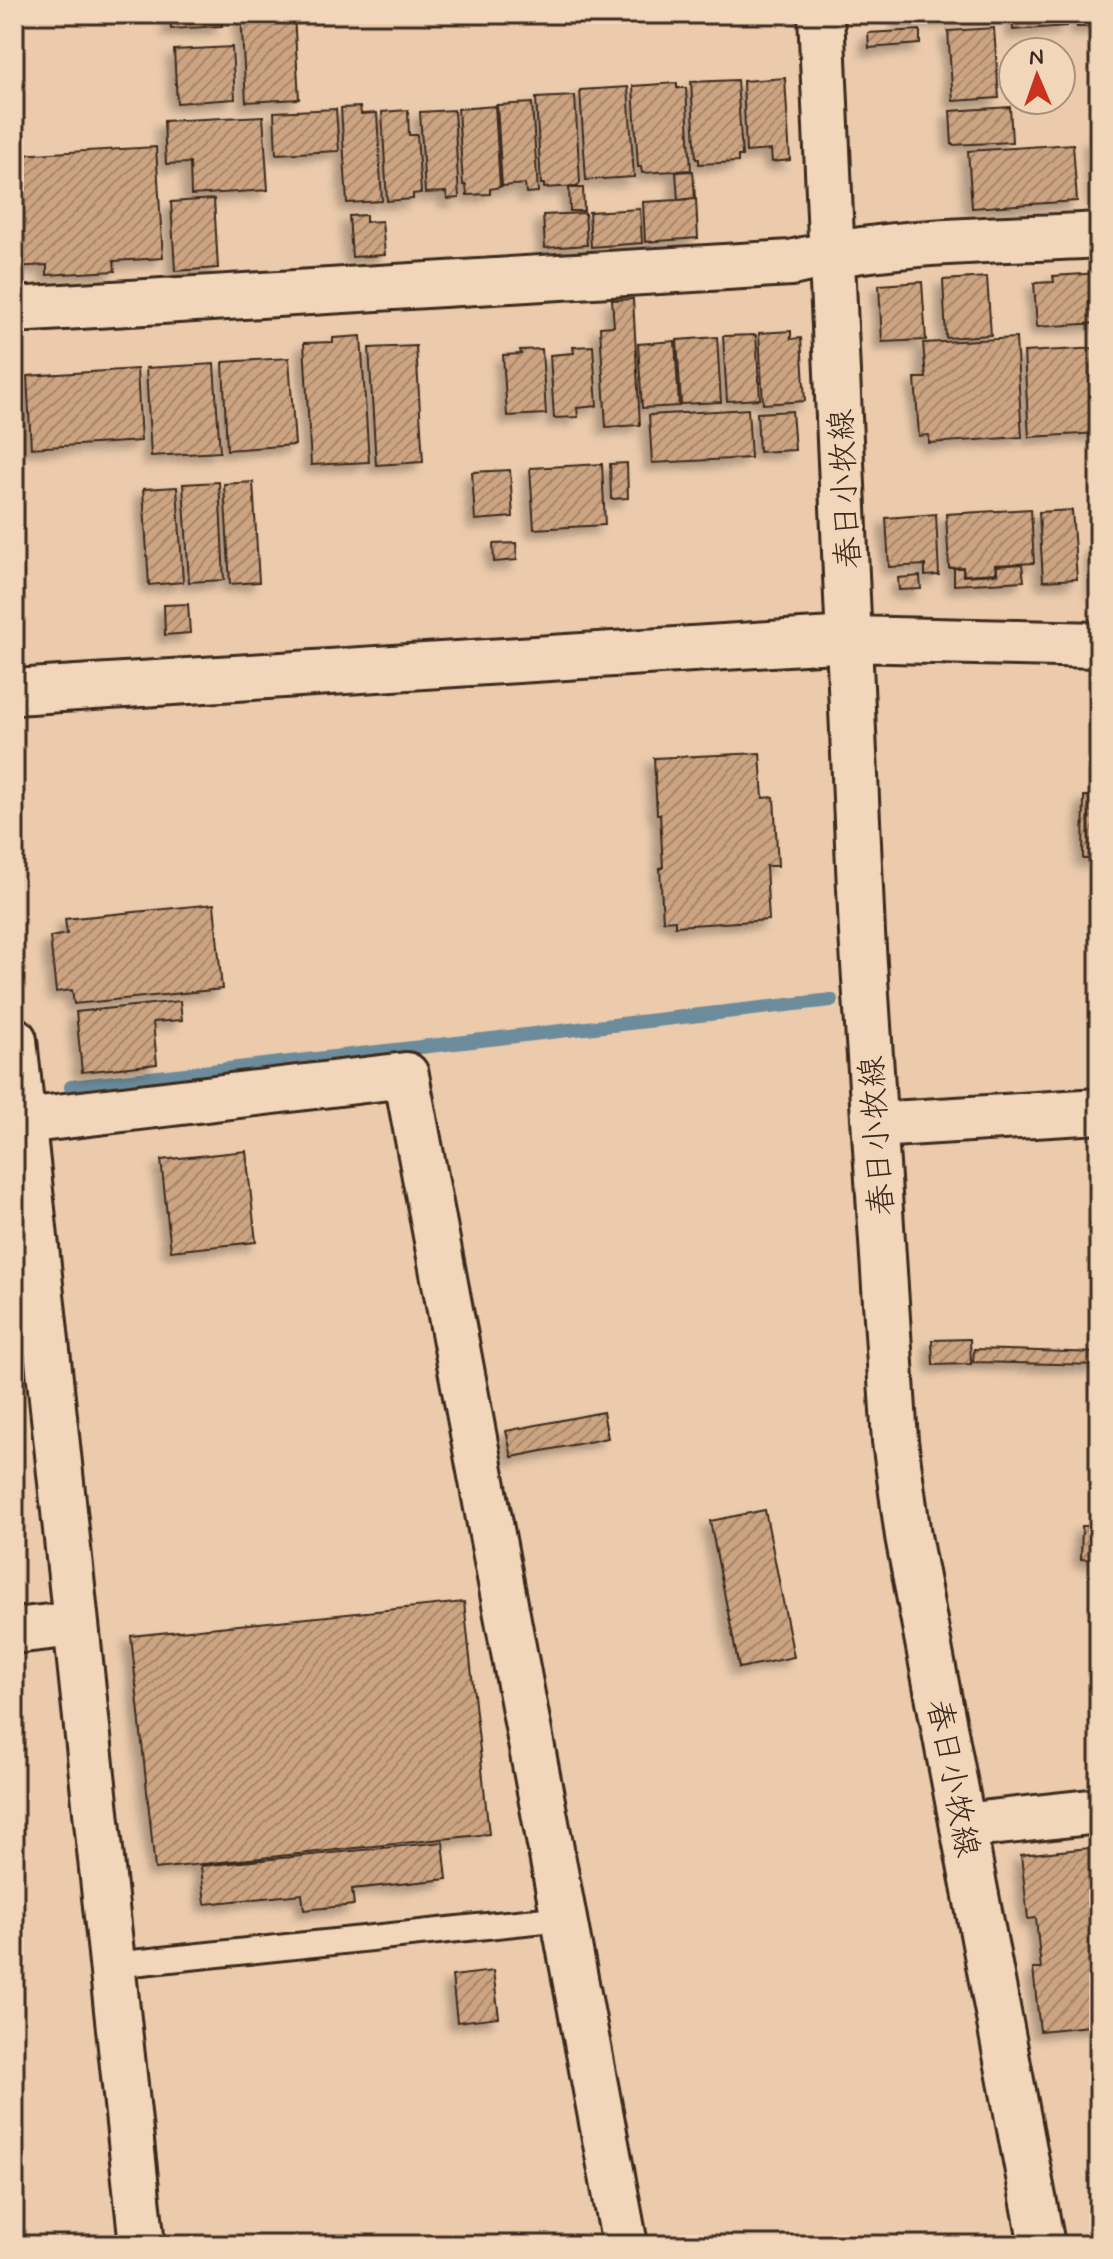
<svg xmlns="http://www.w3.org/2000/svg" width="1113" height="2259" font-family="Mynerve,'Klee One',sans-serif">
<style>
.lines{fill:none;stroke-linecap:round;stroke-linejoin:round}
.stream{stroke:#6c8c9b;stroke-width:14}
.building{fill:url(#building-hatch);stroke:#3b2a1e;stroke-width:2;filter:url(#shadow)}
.lane-casing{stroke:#3b2a1e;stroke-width:30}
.street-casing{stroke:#3b2a1e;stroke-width:50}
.secondary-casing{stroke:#3b2a1e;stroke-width:50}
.lane{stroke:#f2d6b9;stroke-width:24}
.street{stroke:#f2d6b9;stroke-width:44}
.secondary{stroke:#f2d6b9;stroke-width:44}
.labels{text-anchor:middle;stroke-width:7;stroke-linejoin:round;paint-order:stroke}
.street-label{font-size:32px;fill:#3b2a1e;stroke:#f2d6b9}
</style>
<defs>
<pattern id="building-hatch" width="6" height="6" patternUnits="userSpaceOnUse" patternTransform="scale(2)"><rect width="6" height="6" fill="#cca482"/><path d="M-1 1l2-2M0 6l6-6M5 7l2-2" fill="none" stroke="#a7866a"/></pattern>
<filter id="shadow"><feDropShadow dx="-7" dy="7" stdDeviation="4" flood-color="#0004"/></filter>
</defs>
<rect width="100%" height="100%" fill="#ebcbac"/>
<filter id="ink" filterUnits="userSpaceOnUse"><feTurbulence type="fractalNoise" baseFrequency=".0125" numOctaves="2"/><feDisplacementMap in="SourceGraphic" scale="16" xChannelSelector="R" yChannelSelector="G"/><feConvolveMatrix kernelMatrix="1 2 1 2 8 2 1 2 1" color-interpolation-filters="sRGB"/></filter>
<g filter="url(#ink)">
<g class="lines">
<path class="stream" d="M 71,1087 L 831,1000"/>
</g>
<path class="building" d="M 170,14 L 221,14 L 222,26 L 171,29 Z
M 241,14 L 294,14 L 299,99 L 246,102 Z
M 899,14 L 1003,14 L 1003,16 L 899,22 Z
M 1012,14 L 1067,14 L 1067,26 L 1013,30 Z
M 1077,14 L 1099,14 L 1099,27 L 1077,27 Z
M 994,28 L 999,98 L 953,101 L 948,31 Z
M 920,30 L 920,44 L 869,48 L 868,33 Z
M 232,47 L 235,99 L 177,103 L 174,50 Z
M 785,78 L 790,160 L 772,162 L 771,150 L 746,152 L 743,81 Z
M 737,80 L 742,156 L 738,156 L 738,162 L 699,164 L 699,159 L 696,159 L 691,82 Z
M 677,83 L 677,88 L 686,88 L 691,170 L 642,173 L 641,167 L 638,167 L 633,86 Z
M 628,87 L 634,177 L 586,180 L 580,90 Z
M 575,96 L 580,182 L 578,186 L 544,188 L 544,184 L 541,184 L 536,98 Z
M 532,103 L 538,192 L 526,193 L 525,184 L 502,186 L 497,105 Z
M 495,106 L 500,187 L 490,189 L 490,194 L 467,195 L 466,185 L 463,185 L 458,109 Z
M 360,107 L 361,114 L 377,113 L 382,201 L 347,203 L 341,108 Z
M 1010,107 L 1012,142 L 952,145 L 950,111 Z
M 336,109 L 339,151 L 276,154 L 274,112 Z
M 408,110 L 409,135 L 417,135 L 421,193 L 413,194 L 413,199 L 387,201 L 382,112 Z
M 454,110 L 459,198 L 447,199 L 446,192 L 425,193 L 420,112 Z
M 263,116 L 268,190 L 191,195 L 190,163 L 166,164 L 164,121 Z
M 14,124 L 17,155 L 156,147 L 163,258 L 114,261 L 115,271 L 47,275 L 47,265 L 14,267 Z
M 1091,139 L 1099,139 L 1099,198 L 1095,198 Z
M 1073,144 L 1077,201 L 972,208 L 968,151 Z
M 693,171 L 695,198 L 678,200 L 676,172 Z
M 569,188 L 583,188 L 584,211 L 570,211 Z
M 214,199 L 218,268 L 175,271 L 171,202 Z
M 696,199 L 698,238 L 645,242 L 643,202 Z
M 640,209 L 642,243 L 591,247 L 589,212 Z
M 585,213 L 587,245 L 545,248 L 543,215 Z
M 366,215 L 366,222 L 382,221 L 385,255 L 352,257 L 349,216 Z
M 1099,273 L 1099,323 L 1037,327 L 1034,283 L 1054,282 L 1053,276 Z
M 987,277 L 991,335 L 946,338 L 943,280 Z
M 922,282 L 926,340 L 882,342 L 879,285 Z
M 633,299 L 640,425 L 606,427 L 600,327 L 614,326 L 612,300 Z
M 791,331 L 791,339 L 801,338 L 805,401 L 763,404 L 759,333 Z
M 756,335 L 760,399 L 727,401 L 723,336 Z
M 361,336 L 369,462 L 311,465 L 304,343 L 333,342 L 333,338 Z
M 717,337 L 721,402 L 681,404 L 677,340 Z
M 1016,338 L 1022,437 L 929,443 L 929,435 L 919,436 L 915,378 L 926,378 L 923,343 Z
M 675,341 L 679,406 L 642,408 L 638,344 Z
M 416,346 L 423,462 L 376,465 L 369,348 Z
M 593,346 L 597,406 L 577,408 L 578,417 L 554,418 L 550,355 L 574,353 L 573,347 Z
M 1099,348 L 1099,433 L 1029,437 L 1024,352 Z
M 542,349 L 546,414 L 507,416 L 503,355 L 521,354 L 520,350 Z
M 289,358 L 295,445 L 227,450 L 223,362 Z
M 214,364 L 220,452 L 151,456 L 146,368 Z
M 137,369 L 141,441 L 31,448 L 27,376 Z
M 748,409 L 751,458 L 652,463 L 649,415 Z
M 792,411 L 795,450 L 759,452 L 757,413 Z
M 627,463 L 628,498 L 611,499 L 610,464 Z
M 602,464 L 605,525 L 534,529 L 530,468 Z
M 510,470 L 513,517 L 475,520 L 472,472 Z
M 219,482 L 224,580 L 189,582 L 183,484 Z
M 253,482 L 259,582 L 230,584 L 224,484 Z
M 177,487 L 183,582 L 149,585 L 143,489 Z
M 1031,509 L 1034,563 L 995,565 L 996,573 L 964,575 L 963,567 L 949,568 L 946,514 Z
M 1072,510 L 1077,579 L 1043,581 L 1039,512 Z
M 936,514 L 939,575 L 925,576 L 925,565 L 889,567 L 886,518 Z
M 516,543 L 517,560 L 494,562 L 493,544 Z
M 1092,547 L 1099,547 L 1099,591 L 1095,591 Z
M 1022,564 L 1024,581 L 954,585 L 954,568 L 963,568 L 963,576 L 997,574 L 997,566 Z
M 920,576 L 921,589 L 899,590 L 898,578 Z
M 188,604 L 190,633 L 165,635 L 164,605 Z
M 760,753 L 763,798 L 774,797 L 778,866 L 766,866 L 769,920 L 675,926 L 675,920 L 663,921 L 660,868 L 663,868 L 660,814 L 657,814 L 654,758 Z
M 1084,796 L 1099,796 L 1099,859 L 1083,859 Z
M 214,904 L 222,989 L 74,1004 L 72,990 L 56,992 L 50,937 L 67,934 L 65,919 Z
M 180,1001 L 182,1020 L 153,1022 L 157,1064 L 82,1072 L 76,1012 Z
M 246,1151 L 256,1242 L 171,1251 L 161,1160 Z
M 970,1339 L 971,1364 L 933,1365 L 932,1340 Z
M 974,1349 L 1099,1353 L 1099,1365 L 973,1362 Z
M 603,1412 L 608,1438 L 512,1457 L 506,1431 Z
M 765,1510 L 794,1657 L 739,1668 L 710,1521 Z
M 1082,1526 L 1099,1526 L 1099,1560 L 1081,1559 Z
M 464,1602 L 489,1834 L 155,1869 L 131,1636 Z
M 443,1842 L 447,1879 L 352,1889 L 354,1905 L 304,1910 L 302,1894 L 205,1904 L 201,1866 Z
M 1099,1847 L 1099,2025 L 1040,2031 L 1033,1969 L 1041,1969 L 1036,1918 L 1028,1919 L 1021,1855 Z
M 493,1971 L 499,2017 L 457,2022 L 452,1976 Z"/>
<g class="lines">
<defs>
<path id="lane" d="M 113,1965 L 564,1918"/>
<path id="street" d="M 14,310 L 791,263 C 891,239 996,241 1099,235
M 14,1040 L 142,2245
M 23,1121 L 406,1075 L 625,2245
M 875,1125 L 1099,1111
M 14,1631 L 76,1624
M 963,1826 L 1099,1811"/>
<path id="secondary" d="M 821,14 L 862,933 L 895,1441 L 908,1536 L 1042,2245
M 14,692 L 850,639 L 1099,645"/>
</defs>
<use href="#lane" class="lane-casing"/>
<use href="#street" class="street-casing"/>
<use href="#secondary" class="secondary-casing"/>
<use href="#lane" class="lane"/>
<use href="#street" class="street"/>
<use href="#secondary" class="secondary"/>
</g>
</g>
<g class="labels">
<g class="street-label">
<text transform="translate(844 489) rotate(-93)" y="11">春日小牧線</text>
<text transform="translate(876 1136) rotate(-94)" y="11">春日小牧線</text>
<text transform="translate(954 1778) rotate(79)" y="11">春日小牧線</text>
</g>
</g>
<rect width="1113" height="2259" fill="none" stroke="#f2d6b9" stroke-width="48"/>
<rect x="24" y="24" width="1065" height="2211" fill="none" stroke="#3b2a1e" stroke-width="3" filter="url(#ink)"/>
<g transform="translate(1037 76) rotate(358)"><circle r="38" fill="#f2d6b9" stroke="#a9917b" stroke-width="2"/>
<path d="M0-6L14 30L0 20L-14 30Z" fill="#c8321e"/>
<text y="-12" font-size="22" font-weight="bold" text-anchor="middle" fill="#3b2a1e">N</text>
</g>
</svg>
